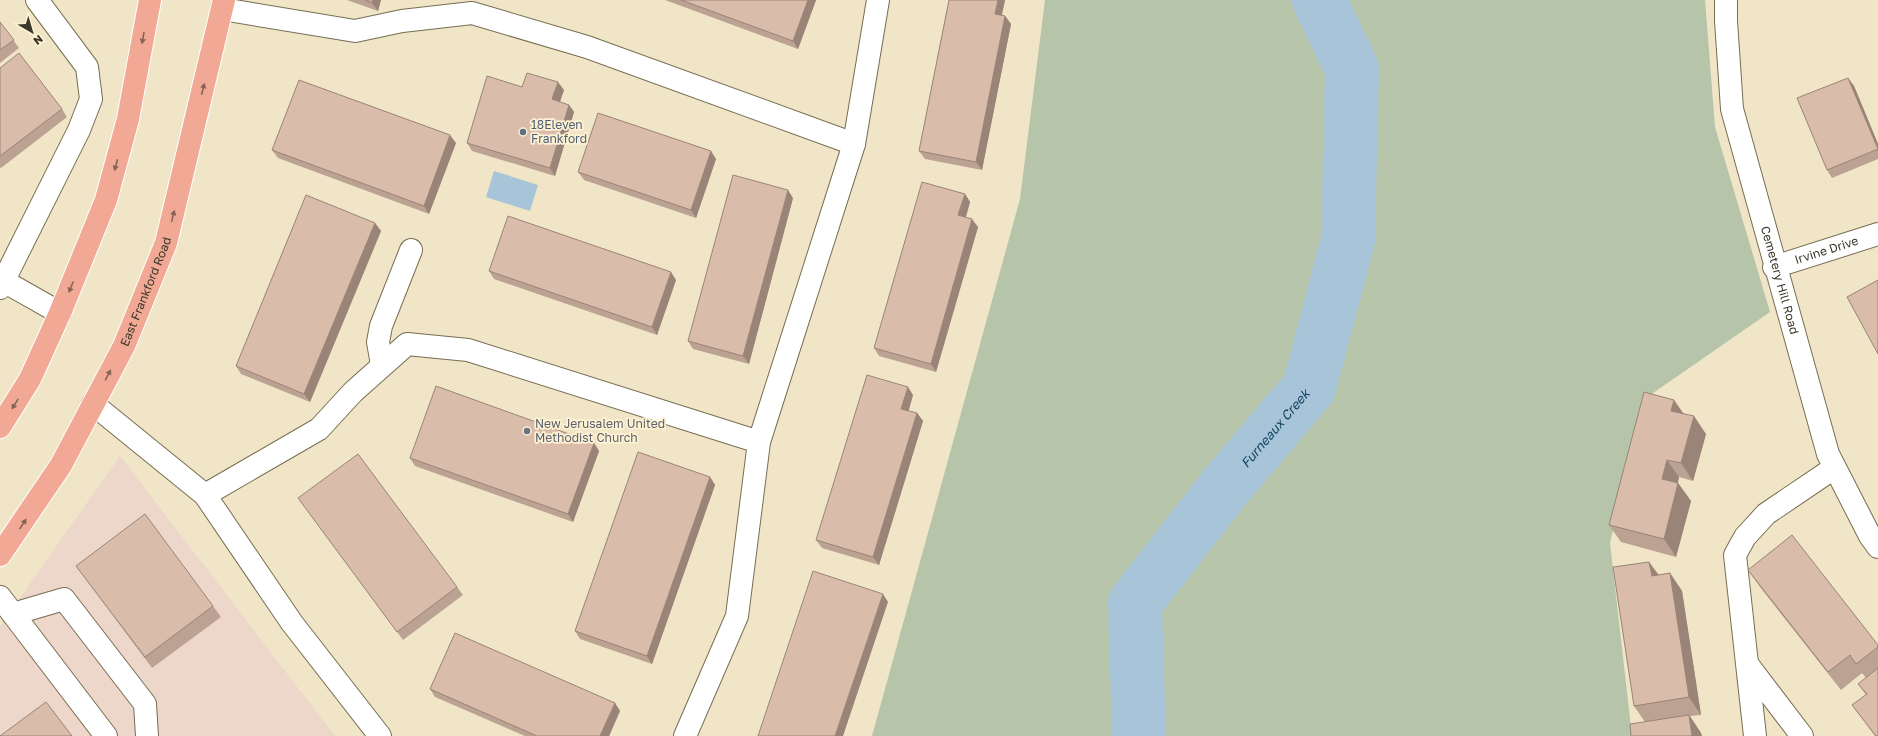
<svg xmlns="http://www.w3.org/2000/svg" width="1878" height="736" font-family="'Golos Text',sans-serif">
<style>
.commercial{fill:#edd7ca}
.green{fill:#b6c4aa}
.water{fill:#a8c4d8}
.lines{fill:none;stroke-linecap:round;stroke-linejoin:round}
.river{stroke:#a8c4d8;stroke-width:54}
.minor-casing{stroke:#776d51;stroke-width:24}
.major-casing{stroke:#fff;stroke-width:24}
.minor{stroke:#fff;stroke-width:22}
.major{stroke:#f1a895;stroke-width:22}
.wall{fill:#bba292}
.shaded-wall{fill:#998477}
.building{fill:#dabcaa;stroke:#998477}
.oneway{fill:#846455}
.service-dot{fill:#5c6f8a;stroke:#fef2d3;stroke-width:1.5}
.worship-dot{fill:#6b7280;stroke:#fef2d3;stroke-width:1.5}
.labels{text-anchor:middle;stroke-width:3.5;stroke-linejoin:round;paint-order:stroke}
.service-label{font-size:12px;fill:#4e5e75;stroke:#fef2d3;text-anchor:start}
.street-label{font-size:12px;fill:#3b372b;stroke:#fef2d3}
.worship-label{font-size:12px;fill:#5b616d;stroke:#fef2d3;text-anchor:start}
.water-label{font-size:13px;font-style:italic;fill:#154563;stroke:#fef2d3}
</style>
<rect width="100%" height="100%" fill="#f0e5c6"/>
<path class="commercial" d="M 120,456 L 335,736 L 0,736 L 0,626 Z"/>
<path class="green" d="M 1045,0 L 1705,0 L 1715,127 L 1770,312 L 1643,400 L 1610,543 L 1632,736 L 872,736 L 1020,199 Z"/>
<path class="water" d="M 494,171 L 538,185 L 530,211 L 486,197 Z"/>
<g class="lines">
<path class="river" id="s1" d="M 1139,736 L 1135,603 L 1225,487 L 1309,388 L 1348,240 L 1352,69 L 1319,0"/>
<defs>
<g id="minor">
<path id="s2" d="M 1726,0 L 1726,21 L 1732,109 L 1828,454 L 1870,536 L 1878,547"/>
<path d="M 222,9 L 355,31 L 402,21 L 472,13 L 587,47 L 854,144"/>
<path id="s3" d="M 1774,267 L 1878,234"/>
<path d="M 0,279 L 60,313"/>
<path d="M 0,288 L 79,130 L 91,99 L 87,67 L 37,0"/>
<path d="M 382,365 L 378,342 L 381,326 L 411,250"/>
<path d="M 93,404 L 205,495 L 292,623 L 380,736"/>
<path d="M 205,495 L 319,429 L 353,392 L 407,344 L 468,350 L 759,442"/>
<path d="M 0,597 L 106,736"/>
<path d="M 13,614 L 64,599 L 145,704 L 147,736"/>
<path d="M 1748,665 L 1802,736"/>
<path d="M 685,736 L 737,616 L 759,442 L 854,144 L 878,0"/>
<path d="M 1755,736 L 1735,555 L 1745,537 L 1766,514 L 1834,468"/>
</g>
<g id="major">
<path d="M 0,427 L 30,379 L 60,313 L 106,200 L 128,119 L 150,0"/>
<path id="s4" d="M 0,555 L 61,465 L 124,346 L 166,243 L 224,0"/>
</g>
</defs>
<use href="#minor" class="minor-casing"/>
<use href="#major" class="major-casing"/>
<use href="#minor" class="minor"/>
<use href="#major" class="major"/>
</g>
<path class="wall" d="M 347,0 L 381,0 L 378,11 Z
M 665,0 L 816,0 L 798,49 Z
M 949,0 L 1005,0 L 1002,15 L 1005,16 L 1011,24 L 982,170 L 925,159 L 919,151 Z
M 0,22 L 19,48 L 0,63 Z
M 0,68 L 62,109 L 67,117 L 1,168 L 0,167 Z
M 1848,78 L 1854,86 L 1878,144 L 1878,159 L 1832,178 L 1827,170 Z
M 522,87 L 564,90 L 560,102 L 569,105 L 574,112 L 555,176 L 472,151 L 467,143 Z
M 456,143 L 429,214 L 278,158 L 272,150 Z
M 716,159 L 696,218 L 584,180 L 578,172 Z
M 965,194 L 970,202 L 966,217 L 978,227 L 936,372 L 879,356 L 874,348 Z
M 793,198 L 749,364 L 693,349 L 688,341 Z
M 375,223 L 381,231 L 310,402 L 241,374 L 236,366 Z
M 489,271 L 676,280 L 657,335 L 494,279 Z
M 913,395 L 908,411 L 917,413 L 923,421 L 879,565 L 822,548 L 816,540 Z
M 1674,400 L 1684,414 L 1706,434 L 1693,481 L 1679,477 L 1678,483 L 1691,501 L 1676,557 L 1621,542 L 1609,525 Z
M 594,443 L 599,451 L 573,522 L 415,466 L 410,458 Z
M 710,477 L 715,485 L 652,664 L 580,639 L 575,631 Z
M 304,506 L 457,587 L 463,595 L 403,640 Z
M 1649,562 L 1659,575 L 1670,573 L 1682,591 L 1701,715 L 1690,716 L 1701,733 L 1645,722 L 1634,706 Z
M 76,566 L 213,606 L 221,617 L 152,668 Z
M 1748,570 L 1878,645 L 1878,736 L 1875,736 L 1852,705 L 1866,695 L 1858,684 L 1866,678 L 1862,673 L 1841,690 L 1760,587 Z
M 430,689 L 615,703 L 620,711 L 609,736 L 525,736 L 435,697 Z"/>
<path class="shaded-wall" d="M 373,0 L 381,0 L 378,11 L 372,3 Z
M 808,0 L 816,0 L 798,49 L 793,41 Z
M 998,0 L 1005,0 L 1000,22 L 995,14 Z
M 1005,16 L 1011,24 L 982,170 L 976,162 Z
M 1848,78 L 1854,86 L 1878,144 L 1878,149 Z
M 558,82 L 564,90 L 558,107 L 552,99 Z
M 569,105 L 574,112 L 555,176 L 550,168 Z
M 450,135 L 456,143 L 429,214 L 424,206 Z
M 711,151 L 716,159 L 696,218 L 691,210 Z
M 788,190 L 793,198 L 749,364 L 743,356 Z
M 965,194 L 970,202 L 964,223 L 958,215 Z
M 972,219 L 978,227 L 936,372 L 931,364 Z
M 375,223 L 381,231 L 310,402 L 304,394 Z
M 671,272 L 676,280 L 657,335 L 652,327 Z
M 908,387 L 913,395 L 907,417 L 901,409 Z
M 1674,400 L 1686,418 L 1671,411 Z
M 917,413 L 923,421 L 879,565 L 873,557 Z
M 1694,416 L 1706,434 L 1693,481 L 1681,463 Z
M 594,443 L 599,451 L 573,522 L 568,514 Z
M 1667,460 L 1679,477 L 1674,496 L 1662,479 Z
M 710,477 L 715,485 L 652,664 L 647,656 Z
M 1678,483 L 1691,501 L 1676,557 L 1664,539 Z
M 1649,562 L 1661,579 L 1652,576 Z
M 1670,573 L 1682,591 L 1701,715 L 1689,697 Z
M 883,594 L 888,602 L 843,736 L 835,736 Z
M 615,703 L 620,711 L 609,736 L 600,736 Z
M 1689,715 L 1701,733 L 1702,736 L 1692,736 Z"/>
<path class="building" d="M 365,0 L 373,0 L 372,3 Z
M 681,0 L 808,0 L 793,41 Z
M 949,0 L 998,0 L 995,14 L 1005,16 L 976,162 L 919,151 Z
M 0,22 L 14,40 L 0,50 Z
M 19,53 L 62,109 L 0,156 L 0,68 Z
M 527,73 L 558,82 L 552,99 L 569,105 L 550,168 L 467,143 L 487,76 L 522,87 Z
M 1848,78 L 1878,149 L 1827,170 L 1797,98 Z
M 299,80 L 450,135 L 424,206 L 272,150 Z
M 598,113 L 711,151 L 691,210 L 578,172 Z
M 733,175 L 788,190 L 743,356 L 688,341 Z
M 922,182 L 965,194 L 958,215 L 972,219 L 931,364 L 874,348 Z
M 306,195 L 375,223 L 304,394 L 236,366 Z
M 508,216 L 671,272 L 652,327 L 489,271 Z
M 1878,280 L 1878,354 L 1847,297 Z
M 867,375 L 908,387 L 901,409 L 917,413 L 873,557 L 816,540 Z
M 436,386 L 594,443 L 568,514 L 410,458 Z
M 1644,392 L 1674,400 L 1671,411 L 1694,416 L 1681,463 L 1667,460 L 1662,479 L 1678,483 L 1664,539 L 1609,525 Z
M 638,452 L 710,477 L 647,656 L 575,631 Z
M 358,454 L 457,587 L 397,632 L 298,498 Z
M 145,514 L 213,606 L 145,657 L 76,566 Z
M 1792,535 L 1878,645 L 1878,647 L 1856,664 L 1850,655 L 1828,672 L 1748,570 Z
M 1649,562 L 1652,576 L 1670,573 L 1689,697 L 1634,706 L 1613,567 Z
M 813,571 L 883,594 L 835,736 L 758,736 Z
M 455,633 L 615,703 L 600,736 L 537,736 L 430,689 Z
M 1878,668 L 1878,736 L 1876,736 L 1852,705 L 1867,694 L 1858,684 Z
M 46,702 L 72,736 L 0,736 Z
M 1689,715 L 1692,736 L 1631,736 L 1630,724 Z"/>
<defs><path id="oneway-solid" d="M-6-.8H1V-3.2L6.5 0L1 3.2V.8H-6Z"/></defs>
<g class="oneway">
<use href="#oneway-solid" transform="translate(143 38) rotate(100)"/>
<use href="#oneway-solid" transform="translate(203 89) rotate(-76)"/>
<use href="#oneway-solid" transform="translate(116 165) rotate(105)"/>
<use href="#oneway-solid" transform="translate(173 216) rotate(-76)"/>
<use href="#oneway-solid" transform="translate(71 287) rotate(112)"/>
<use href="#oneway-solid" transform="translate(108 375) rotate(-62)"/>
<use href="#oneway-solid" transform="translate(15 404) rotate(122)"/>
<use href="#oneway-solid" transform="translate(23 524) rotate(-57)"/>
</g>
<circle class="service-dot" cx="523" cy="132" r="4"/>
<circle class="worship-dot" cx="527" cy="431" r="4"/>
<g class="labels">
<g class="service-label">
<text x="531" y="129">18Eleven<tspan x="531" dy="14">Frankford</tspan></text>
</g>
<g class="street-label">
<text dy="4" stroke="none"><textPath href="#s3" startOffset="55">Irvine Drive</textPath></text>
<text dy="4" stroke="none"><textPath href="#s2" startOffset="287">Cemetery Hill Road</textPath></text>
<text dy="4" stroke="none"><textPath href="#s4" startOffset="302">East Frankford Road</textPath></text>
</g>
<g class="worship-label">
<text x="535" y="428">New Jerusalem United<tspan x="535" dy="14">Methodist Church</tspan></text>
</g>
<g class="water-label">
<text dy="5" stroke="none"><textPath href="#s1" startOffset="357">Furneaux Creek</textPath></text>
</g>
</g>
<g transform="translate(32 32) rotate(142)" stroke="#fef2d3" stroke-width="3" paint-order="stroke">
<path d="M0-3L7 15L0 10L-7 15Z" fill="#3b372b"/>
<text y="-6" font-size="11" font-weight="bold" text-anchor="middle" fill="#3b372b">N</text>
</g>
</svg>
